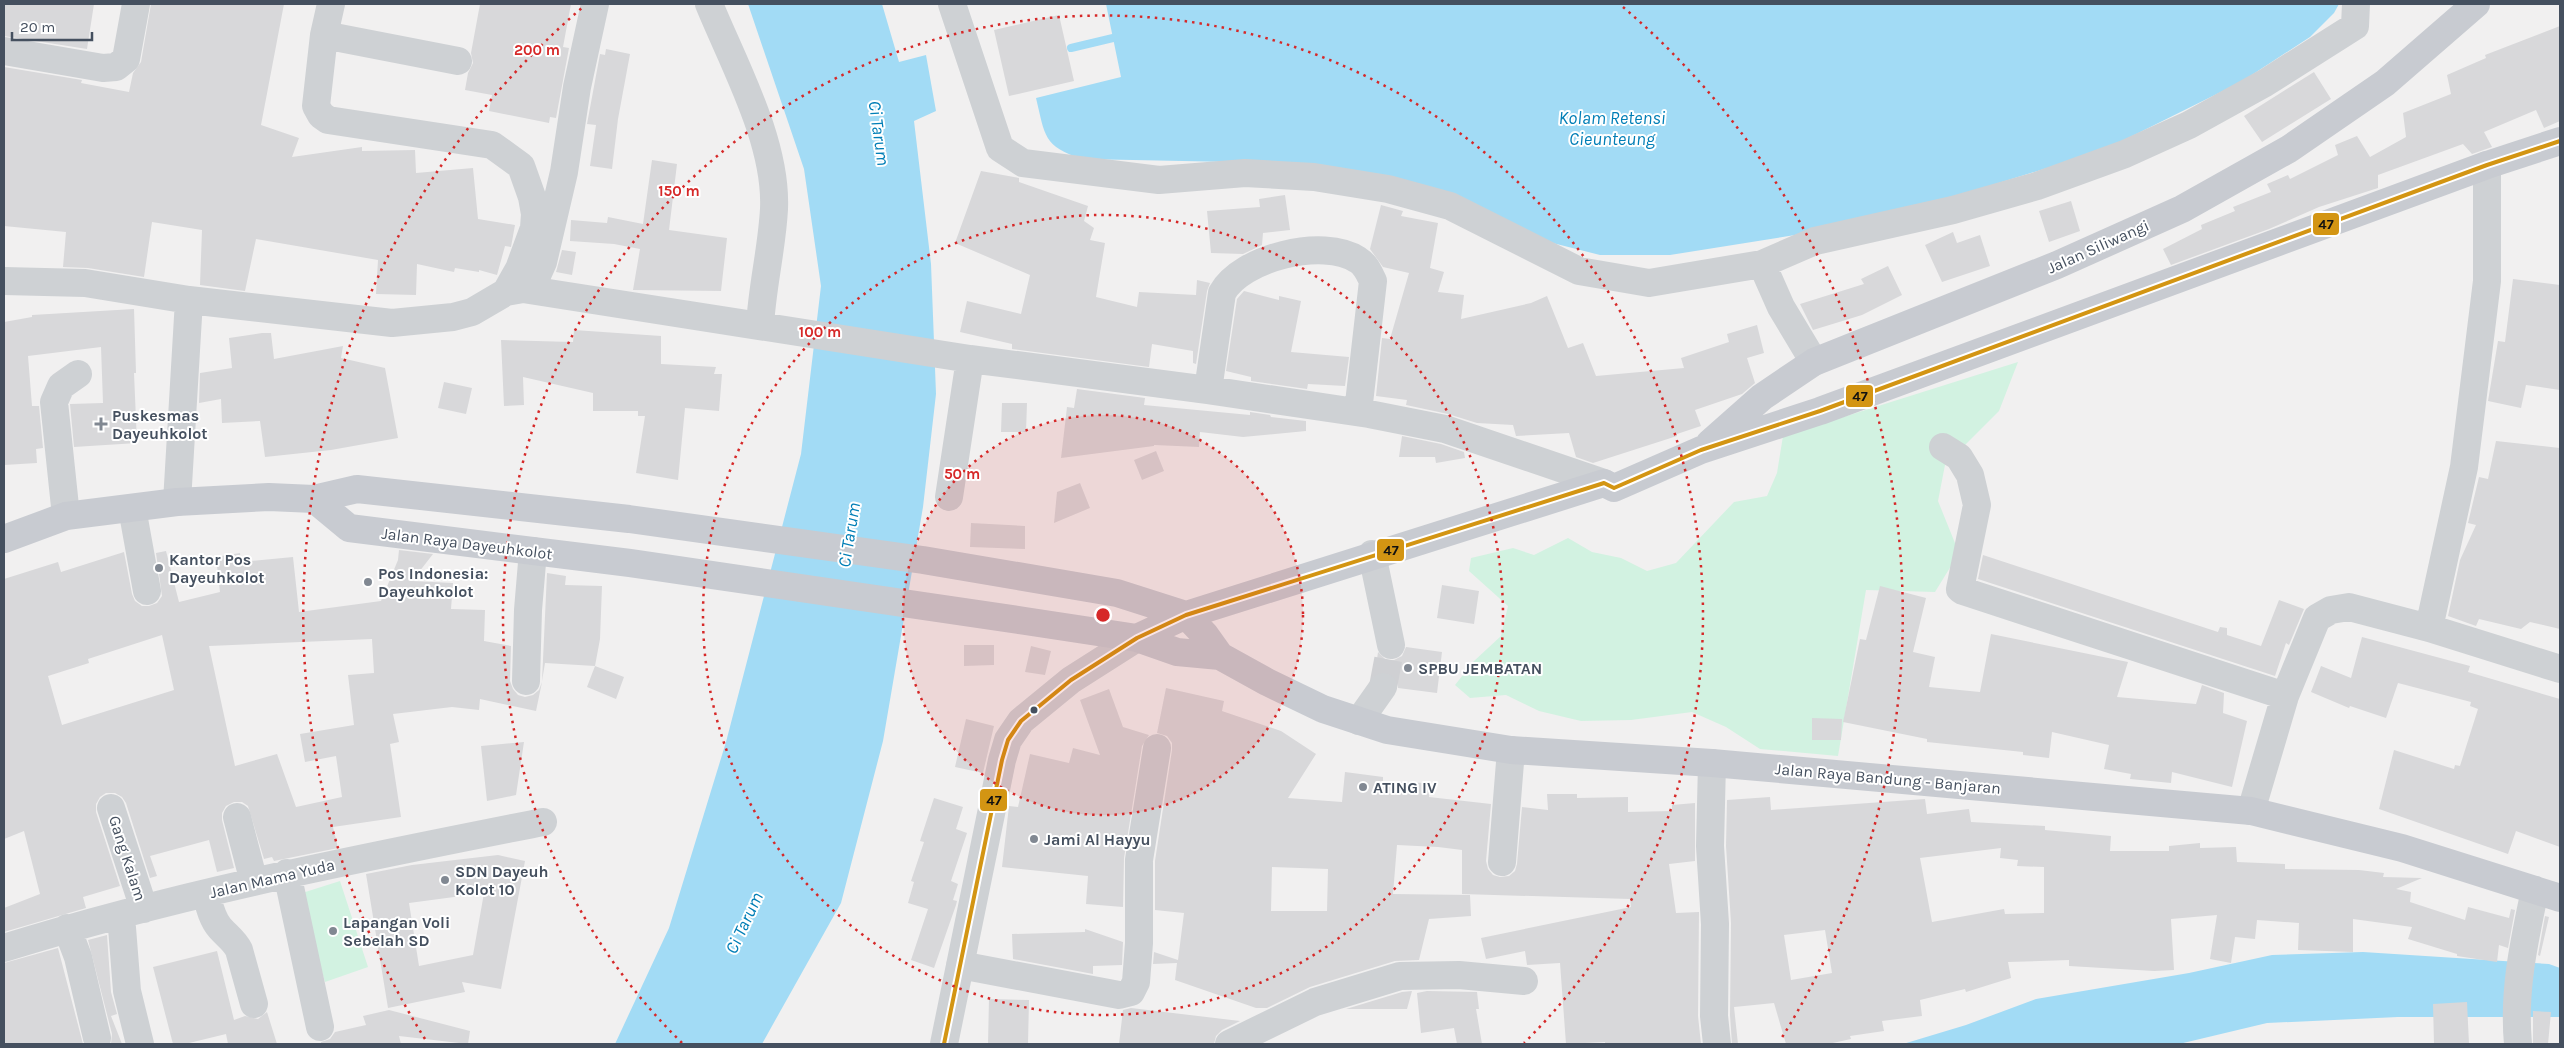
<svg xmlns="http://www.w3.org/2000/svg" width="2564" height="1048" font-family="Karla,sans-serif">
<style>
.green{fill:#d2f2e1}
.water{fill:#a2dbf5}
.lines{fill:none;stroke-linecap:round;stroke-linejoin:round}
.stream{stroke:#a2dbf5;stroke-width:8}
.building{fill:#d8d8da;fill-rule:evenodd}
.minor-tunnel{stroke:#cfd0d3;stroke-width:28;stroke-dasharray:28 14;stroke-linecap:butt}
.minor{stroke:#ced1d4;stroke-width:28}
.major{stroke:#c8cbd1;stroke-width:28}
.bus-1-casing{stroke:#fff;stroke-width:8}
.bus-1{stroke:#d39513;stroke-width:4}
.ring{fill:none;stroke:#d62828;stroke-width:2.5;stroke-dasharray:2.5 5}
.poi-dot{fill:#818892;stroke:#fff;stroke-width:2}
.bus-dot{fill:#45505f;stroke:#fff;stroke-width:2}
.labels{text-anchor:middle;stroke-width:4;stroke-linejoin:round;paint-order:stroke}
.street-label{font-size:16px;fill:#45505f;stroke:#fff}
.poi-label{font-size:16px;font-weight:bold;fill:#45505f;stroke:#fff;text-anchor:start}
.water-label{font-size:18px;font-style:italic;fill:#007eb6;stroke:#fff}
.centre{fill:#d62828;stroke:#fff;stroke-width:2.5}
.ring-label{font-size:15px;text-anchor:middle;font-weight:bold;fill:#d62828;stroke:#fff;stroke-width:4;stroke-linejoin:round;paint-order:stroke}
.line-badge{stroke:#fff;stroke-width:2}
.pale-badge-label{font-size:14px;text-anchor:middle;font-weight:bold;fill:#111}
</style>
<rect width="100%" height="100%" fill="#f1f0f0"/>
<path class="green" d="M 2018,362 L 1999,411 L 1945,465 L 1938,501 L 1959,553 L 1935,592 L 1866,590 L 1838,756 L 1760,749 L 1726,727 L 1692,712 L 1631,720 L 1581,721 L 1539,711 L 1506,695 L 1470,698 L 1455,685 L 1474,661 L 1501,636 L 1508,606 L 1469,571 L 1471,558 L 1513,548 L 1534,555 L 1568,538 L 1592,552 L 1621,558 L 1647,571 L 1676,563 L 1734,502 L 1767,496 L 1777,473 L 1783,436 Z
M 340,881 L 368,967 L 325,982 L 299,894 Z"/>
<path class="water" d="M 748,4 L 882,4 L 899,62 L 926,55 L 936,111 L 914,121 L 931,264 L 936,394 L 923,507 L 883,741 L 841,903 L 772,1026 L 762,1044 L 615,1044 L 669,928 L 726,742 L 801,454 L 821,286 L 804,169 Z
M 1106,4 L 2339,4 L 2334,13 L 2310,37 L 2241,82 L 2102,151 L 1928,205 L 1795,235 L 1670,255 L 1600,255 L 1232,162 L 1083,159 C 1043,147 1045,135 1036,98 L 1121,77 Z
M 2363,952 L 2549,964 L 2560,968 L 2560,1017 L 2398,1017 L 2267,1023 L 2179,1044 L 1903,1044 L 1966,1025 L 2036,999 L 2189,973 L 2272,955 Z"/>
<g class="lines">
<path class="stream" d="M 1071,48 L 1113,38"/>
</g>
<path class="building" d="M 4,4 L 94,4 L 87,49 L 4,36 Z
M 151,4 L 284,4 L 261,125 L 299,138 L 292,157 L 362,147 L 362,151 L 415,150 L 416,173 L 473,168 L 478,219 L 515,225 L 511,247 L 505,246 L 497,275 L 479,270 L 479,272 L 455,268 L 454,272 L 417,264 L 416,295 L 376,294 L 378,260 L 256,239 L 245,291 L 200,285 L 202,230 L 152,222 L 144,277 L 88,268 L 63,267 L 66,232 L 4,226 L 4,67 L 82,80 L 81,83 L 129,92 L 133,73 L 141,62 Z
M 480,4 L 571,4 L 563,47 L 569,48 L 556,118 L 550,117 L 549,123 L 489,111 L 492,95 L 465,90 L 468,73 L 473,63 L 471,53 Z
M 1059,15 L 1074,81 L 1009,96 L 994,30 Z
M 2560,26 L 2560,121 L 2544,128 L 2536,110 L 2484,132 L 2492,147 L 2472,154 L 2463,144 L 2378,175 L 2378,188 L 2319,207 L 2269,229 L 2171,265 L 2163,249 L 2202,229 L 2201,225 L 2235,211 L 2233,207 L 2271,192 L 2267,184 L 2288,175 L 2290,179 L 2338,155 L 2335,145 L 2357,136 L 2370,157 L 2406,137 L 2403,113 L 2451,94 L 2447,75 L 2486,58 L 2485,55 Z
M 606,49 L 630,54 L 618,119 L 612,169 L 590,166 L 596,125 L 587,124 L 600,54 L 605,55 Z
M 2314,72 L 2331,99 L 2262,142 L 2244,116 Z
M 652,160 L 677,164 L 669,230 L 727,238 L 721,291 L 633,290 L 640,249 L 614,244 L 570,241 L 571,220 L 607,223 L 608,217 L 643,224 Z
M 981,171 L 1019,178 L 1019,182 L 1088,206 L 1084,221 L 1094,228 L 1090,240 L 1105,243 L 1096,297 L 1137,307 L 1139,292 L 1196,295 L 1197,280 L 1210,283 L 1207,291 L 1196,364 L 1193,363 L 1193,351 L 1152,344 L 1149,367 L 1012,349 L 1012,344 L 960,332 L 967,301 L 1021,314 L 1030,275 L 955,243 Z
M 1285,195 L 1290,230 L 1263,233 L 1262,245 L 1243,254 L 1211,253 L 1207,211 L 1260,207 L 1259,199 Z
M 2071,201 L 2080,231 L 2049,242 L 2039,211 Z
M 1381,205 L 1403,211 L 1401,216 L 1438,223 L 1430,268 L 1444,272 L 1438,292 L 1464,295 L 1461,319 L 1531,303 L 1547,296 L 1568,348 L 1583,343 L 1596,376 L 1684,368 L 1681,358 L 1729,342 L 1727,334 L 1757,325 L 1764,353 L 1747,358 L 1755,383 L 1742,394 L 1695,410 L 1701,426 L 1677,434 L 1677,436 L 1593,463 L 1576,457 L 1569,433 L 1516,436 L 1513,425 L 1477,423 L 1448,414 L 1406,405 L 1407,400 L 1376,396 L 1382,338 L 1390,339 L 1409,273 L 1383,267 L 1370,249 Z
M 1953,232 L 1957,243 L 1980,235 L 1990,266 L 1942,282 L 1925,245 Z
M 562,250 L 576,252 L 572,275 L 556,272 Z
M 1888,266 L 1902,295 L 1862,315 L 1813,330 L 1800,304 L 1864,284 L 1861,279 Z
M 2513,279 L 2560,285 L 2560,390 L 2526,385 L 2521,408 L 2488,401 L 2498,341 L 2505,342 Z
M 1244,291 L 1279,300 L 1279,296 L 1301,301 L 1291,352 L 1349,357 L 1345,386 L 1308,384 L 1307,389 L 1251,381 L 1251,377 L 1226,371 L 1237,299 Z
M 134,309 L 136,373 L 134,373 L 137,443 L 74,447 L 70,404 L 103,403 L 101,347 L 28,356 L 32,406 L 39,406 L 43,448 L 36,449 L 37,463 L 4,465 L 4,322 L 32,317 L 32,315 Z
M 574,330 L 661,336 L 661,364 L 716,367 L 714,374 L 722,374 L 719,411 L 685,408 L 678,480 L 636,473 L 645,416 L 638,416 L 638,411 L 593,411 L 593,393 L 523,377 L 524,405 L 504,406 L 501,340 L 573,342 Z
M 262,333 L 271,333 L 274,359 L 343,346 L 341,358 L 385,368 L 398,438 L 331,450 L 265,457 L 260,421 L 222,423 L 221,399 L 199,403 L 200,373 L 232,368 L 229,338 Z
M 444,382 L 472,388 L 466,414 L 438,408 Z
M 1077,389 L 1145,398 L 1144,405 L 1250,415 L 1250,412 L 1270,415 L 1271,417 L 1306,421 L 1306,431 L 1243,437 L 1200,432 L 1199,447 L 1154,445 L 1154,446 L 1061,458 L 1067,407 L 1074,408 Z
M 1002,403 L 1027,403 L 1026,432 L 1001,432 Z
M 1402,436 L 1441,444 L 1464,452 L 1465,458 L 1436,463 L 1435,457 L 1399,457 Z
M 2496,441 L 2560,448 L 2560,629 L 2530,622 L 2521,629 L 2479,619 L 2476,626 L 2448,616 L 2460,560 L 2476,525 L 2468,523 L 2479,477 L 2488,479 Z
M 1156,451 L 1164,471 L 1142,480 L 1134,460 Z
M 1080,483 L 1090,508 L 1054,523 L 1057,492 Z
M 971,523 L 1025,526 L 1025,549 L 970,547 Z
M 399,550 L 433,554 L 412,581 L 453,583 L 451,609 L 485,610 L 484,641 L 511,646 L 510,681 L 513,689 L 518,695 L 525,697 L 533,695 L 539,690 L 542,682 L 536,711 L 480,699 L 479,710 L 452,707 L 393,714 L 399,742 L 390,744 L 401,817 L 333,827 L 338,848 L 274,861 L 272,857 L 264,859 L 248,806 L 242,802 L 234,802 L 226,806 L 222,813 L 222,820 L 234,868 L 217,872 L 209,840 L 150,856 L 157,876 L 150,878 L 126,803 L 122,797 L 115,793 L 106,793 L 100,797 L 96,804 L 96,812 L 120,886 L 83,897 L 86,908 L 4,932 L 4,908 L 40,894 L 24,831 L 4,839 L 4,579 L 58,562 L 61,572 L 124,552 L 132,594 L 135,601 L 142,606 L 149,606 L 157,603 L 162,596 L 156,553 L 166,551 L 179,602 L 220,592 L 216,557 L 240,553 L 241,562 L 293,557 L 299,612 L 381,601 L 398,560 ZM 162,635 L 174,690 L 62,725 L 48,676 L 89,663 L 88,659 ZM 372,639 L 374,673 L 348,675 L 354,725 L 300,734 L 305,762 L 336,756 L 342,797 L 296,807 L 277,754 L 235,766 L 209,646 Z
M 1983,555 L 2218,632 L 2220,627 L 2227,628 L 2227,635 L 2261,646 L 2279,600 L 2304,609 L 2289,645 L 2286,643 L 2275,676 L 1978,579 Z
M 547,573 L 566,576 L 565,585 L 602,586 L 600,639 L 595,666 L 545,663 L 542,681 Z
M 1442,585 L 1479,591 L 1474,624 L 1437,618 Z
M 1880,586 L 1926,598 L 1913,652 L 1935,657 L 1929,687 L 1980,692 L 1991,634 L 2128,662 L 2117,697 L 2196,704 L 2202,685 L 2224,693 L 2223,713 L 2247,721 L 2232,787 L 2172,772 L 2171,783 L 2130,779 L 2131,774 L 2104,769 L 2109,745 L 2052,732 L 2049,758 L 2023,755 L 2023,752 L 1927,742 L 1927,739 L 1843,722 L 1860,639 L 1866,640 Z
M 2362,637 L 2470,666 L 2468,672 L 2560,699 L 2560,847 L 2516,831 L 2508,854 L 2379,809 L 2394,750 L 2454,769 L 2455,765 L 2460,766 L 2478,709 L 2470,706 L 2471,702 L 2398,683 L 2386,718 L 2350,706 L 2349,708 L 2311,692 L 2321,666 L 2351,678 Z
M 964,645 L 994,645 L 994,665 L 964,666 Z
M 1031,646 L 1051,651 L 1045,675 L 1025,672 Z
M 1406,647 L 1442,652 L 1437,693 L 1398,688 L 1397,680 L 1392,674 L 1384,671 L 1375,674 L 1378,652 L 1386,660 L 1394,660 L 1402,656 Z
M 595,666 L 624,677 L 616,699 L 587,687 Z
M 1166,688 L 1224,701 L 1222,711 L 1281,731 L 1316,754 L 1288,798 L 1342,802 L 1345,772 L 1383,777 L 1383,782 L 1430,783 L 1429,797 L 1491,804 L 1486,861 L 1488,869 L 1493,875 L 1500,877 L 1509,876 L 1515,871 L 1517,864 L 1522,807 L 1548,810 L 1547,794 L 1577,794 L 1577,798 L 1628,797 L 1628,812 L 1672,811 L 1672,805 L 1695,803 L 1695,861 L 1669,864 L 1676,913 L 1699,912 L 1698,1016 L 1701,1044 L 1605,1044 L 1605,1042 L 1566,1044 L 1560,963 L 1527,965 L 1525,951 L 1486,959 L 1481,938 L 1631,907 L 1630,899 L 1462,894 L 1462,850 L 1438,847 L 1397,845 L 1393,894 L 1470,895 L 1471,916 L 1429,919 L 1419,960 L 1395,961 L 1310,987 L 1267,1008 L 1256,1008 L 1175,980 L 1177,963 L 1153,964 L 1154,952 L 1178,960 L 1184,913 L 1155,910 L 1155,861 L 1172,750 L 1172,743 L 1167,736 L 1157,733 ZM 1272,867 L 1328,869 L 1327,911 L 1271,911 Z
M 1109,689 L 1123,727 L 1149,735 L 1142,746 L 1124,858 L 1123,907 L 1086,904 L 1088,876 L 1002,867 L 1009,806 L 1018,807 L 1030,754 L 1069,763 L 1073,748 L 1100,755 L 1080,700 Z
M 1812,718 L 1842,719 L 1841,740 L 1812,740 Z
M 966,719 L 994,726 L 983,773 L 955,767 Z
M 524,742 L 516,795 L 487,801 L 481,746 Z
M 1770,797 L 1771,810 L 1925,799 L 1927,814 L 1969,809 L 1971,822 L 2045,826 L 2045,830 L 2111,836 L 2110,851 L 2169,851 L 2169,846 L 2200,843 L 2200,848 L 2236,847 L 2237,862 L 2285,864 L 2285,869 L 2359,870 L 2384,873 L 2383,877 L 2422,878 L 2396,889 L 2411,892 L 2410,902 L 2465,920 L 2468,907 L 2509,918 L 2511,909 L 2515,910 L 2508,948 L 2499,945 L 2497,962 L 2457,956 L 2457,954 L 2408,939 L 2412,927 L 2353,919 L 2353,952 L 2298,950 L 2299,923 L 2257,920 L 2255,939 L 2235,937 L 2231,963 L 2210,959 L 2217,915 L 2171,919 L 2174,970 L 2154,971 L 2069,966 L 2069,960 L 2008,962 L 2011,978 L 1966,992 L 1965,989 L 1920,1000 L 1922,1016 L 1882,1021 L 1884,1031 L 1850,1036 L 1851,1039 L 1828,1044 L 1786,1044 L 1774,1003 L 1734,1007 L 1738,1044 L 1732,1044 L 1730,1015 L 1731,923 L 1726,846 L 1727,800 ZM 2001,848 L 2000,858 L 2018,860 L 2017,866 L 2044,867 L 2044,913 L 2005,914 L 2004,909 L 1932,922 L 1920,858 ZM 1825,930 L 1832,973 L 1791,980 L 1784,935 Z
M 934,798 L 963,807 L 956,829 L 967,833 L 951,881 L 958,884 L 953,900 L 957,901 L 956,905 L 934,968 L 911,960 L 928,909 L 908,903 L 914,882 L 911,881 L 924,842 L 920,841 Z
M 498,855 L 525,861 L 501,989 L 462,982 L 465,992 L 388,1008 L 366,874 L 412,865 ZM 484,893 L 473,955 L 419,966 L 409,903 Z
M 2545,916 L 2549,917 L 2540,956 L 2538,955 Z
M 1085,929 L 1123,942 L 1122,965 L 1093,966 L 1093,974 L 1013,959 L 1012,934 L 1085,932 Z
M 107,935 L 111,992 L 117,1014 L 111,1016 L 122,1044 L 111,1044 L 112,1034 L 88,940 Z
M 58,948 L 83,1044 L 4,1044 L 4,963 Z
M 217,951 L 234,1020 L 245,1016 L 258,1019 L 267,1012 L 277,1044 L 228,1044 L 226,1034 L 185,1044 L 173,1044 L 153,967 Z
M 1412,991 L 1407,1009 L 1346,1009 L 1402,992 Z
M 1427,991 L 1477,992 L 1479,1009 L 1476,1009 L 1482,1044 L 1457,1044 L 1454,1028 L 1421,1033 L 1417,993 Z
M 989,999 L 1029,1000 L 1028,1044 L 988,1044 Z
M 2467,1002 L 2469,1044 L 2434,1044 L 2433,1004 Z
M 1131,1008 L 1240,1021 L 1222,1030 L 1216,1036 L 1214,1044 L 1119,1044 L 1123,1010 Z
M 389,1010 L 470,1031 L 468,1044 L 399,1036 L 401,1044 L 321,1044 L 321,1042 L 330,1039 L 335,1032 L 366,1025 L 363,1016 Z
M 2533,1011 L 2551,1012 L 2548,1044 L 2533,1044 Z"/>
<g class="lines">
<path class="minor-tunnel" d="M 1383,687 L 1391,645"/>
<path class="minor" d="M 331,4 L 324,35 L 316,106 L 321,115 L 328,120 L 492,145 L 521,166 L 532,197 L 535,214 L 534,228 L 519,269 L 506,292
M 709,4 C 734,65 777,142 774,209 C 772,248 762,287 760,326
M 952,4 L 1000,148 L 1023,163 L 1159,180 L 1245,173 L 1314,177 L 1388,189 L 1450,206 L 1579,271 L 1649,283 L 1762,264 L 1815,241 L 1953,210 L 2037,186 L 2125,154 L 2189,125 L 2265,83 L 2355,26 L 2356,4
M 324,35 L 458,61
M 4,51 L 103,68 L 116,67 L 126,59 L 136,4
M 1762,264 L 1781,307 L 1814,362
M 4,281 L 85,283 L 189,300
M 523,289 L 535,280 L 543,262 L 564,172 L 577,87 L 595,4
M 1208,390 L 1222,293 C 1241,258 1323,237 1358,260 C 1366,265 1369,273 1373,281 L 1358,412
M 1943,447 L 1959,457 L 1970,475 L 1977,505 L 1960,589 L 1963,591 L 2285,696
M 949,497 L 970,359
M 177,502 L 189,300 L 392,323 L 453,317 L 472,312 L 506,292 L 523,289 L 970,359 L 1208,390 L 1369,414 L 1445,429 L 1604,483
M 132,508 L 147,591
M 66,516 L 54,402 L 61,386 L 78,374
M 1372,554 L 1391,645
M 2429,628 L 2464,467 L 2487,281 L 2487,165
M 526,681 L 528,610 L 533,551
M 1359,721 L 1383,687
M 1712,763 L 1710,846 L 1715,924 L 1714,1016 L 1717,1044
M 111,808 L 144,909
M 2251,811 L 2285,696 L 2317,618 L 2331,610 L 2349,607 L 2429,628 L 2560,669
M 237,817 L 254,882
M 1502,862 L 1511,750
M 287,873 L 320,1027
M 206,894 C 209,905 212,919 220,928 C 227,936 235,941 239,950 L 254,1004
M 121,915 L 127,991 L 140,1044
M 67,928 L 78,957 L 97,1038
M 4,948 C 180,893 362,858 543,822
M 960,965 L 1119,995 L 1131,992 L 1136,982 L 1139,943 L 1139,860 L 1157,748
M 944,1044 L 1002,760 L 1008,740 L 1021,721 L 1071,680 L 1137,638
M 1229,1044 L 1315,1002 L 1400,976 L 1459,975 L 1524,981
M 2518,1044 C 2513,991 2524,942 2535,890"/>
<path class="major" d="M 1710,443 L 1762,397 L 1814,362 L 2057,265 L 2182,209 L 2289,149 L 2385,83 L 2476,4
M 314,499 L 349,528 L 630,563 L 1025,621 L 1137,638 L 1177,652 L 1220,656
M 4,539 L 66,516 L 177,502 L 269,497 L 314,499 L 357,489 L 629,519 L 923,560 L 1117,593 L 1186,615 L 1205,635 L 1220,656 L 1267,682 L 1323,709 L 1387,730 L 1511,750 L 1712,763 L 2251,811 L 2402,848 L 2560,898
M 1137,638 L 1186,615 L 1604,483 L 1614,488 L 1701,450 L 1820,411 L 2487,165 L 2560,141"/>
<defs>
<path id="bus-1" d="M 944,1044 L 1002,760 L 1008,740 L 1021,721 L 1071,680 L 1137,638 L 1186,615 L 1604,483 L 1614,488 L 1701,450 L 1820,411 L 2487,165 L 2560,141"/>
</defs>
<use href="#bus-1" class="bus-1-casing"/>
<use href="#bus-1" class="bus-1"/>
</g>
<circle cx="1103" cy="615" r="200" fill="#d62828" fill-opacity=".12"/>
<g class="ring">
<circle cx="1103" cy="615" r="200"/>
<circle cx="1103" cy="615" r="400"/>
<path d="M682 1043A600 600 0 1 1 1524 1043"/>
<path d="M425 1039A800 800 0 0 1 583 7M1623 7A800 800 0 0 1 1781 1039"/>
</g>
<g class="poi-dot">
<path d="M98.5 416.5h5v5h5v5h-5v5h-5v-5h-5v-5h5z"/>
<circle cx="159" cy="568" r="5"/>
<circle cx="368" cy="582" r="5"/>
<circle cx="1408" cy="668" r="5"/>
<circle cx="1363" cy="787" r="5"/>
<circle cx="1034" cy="839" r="5"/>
<circle cx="445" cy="880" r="5"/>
<circle cx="333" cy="931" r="5"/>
</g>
<circle class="bus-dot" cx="1034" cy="710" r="4.5"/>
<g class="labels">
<g class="street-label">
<text transform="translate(2098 246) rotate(-24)" y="6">Jalan Siliwangi</text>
<text transform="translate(467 543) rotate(7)" y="6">Jalan Raya Dayeuhkolot</text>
<text transform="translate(1888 778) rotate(5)" y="6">Jalan Raya Bandung - Banjaran</text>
<text transform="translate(128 858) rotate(72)" y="6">Gang Kalam</text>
<text transform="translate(272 878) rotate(-13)" y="6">Jalan Mama Yuda</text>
</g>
<g class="poi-label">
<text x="112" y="421">Puskesmas<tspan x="112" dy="18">Dayeuhkolot</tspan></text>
<text x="169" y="565">Kantor Pos<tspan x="169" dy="18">Dayeuhkolot</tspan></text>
<text x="378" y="579">Pos Indonesia:<tspan x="378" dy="18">Dayeuhkolot</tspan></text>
<text x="1418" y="674">SPBU JEMBATAN</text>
<text x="1373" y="793">ATING IV</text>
<text x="1044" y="845">Jami Al Hayyu</text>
<text x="455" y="877">SDN Dayeuh<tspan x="455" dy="18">Kolot 10</tspan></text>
<text x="343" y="928">Lapangan Voli<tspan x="343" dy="18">Sebelah SD</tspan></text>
</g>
<g class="water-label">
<text x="1612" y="124">Kolam Retensi<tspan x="1612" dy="21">Cieunteung</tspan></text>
<text transform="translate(879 133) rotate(82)" y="6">Ci Tarum</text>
<text transform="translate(849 535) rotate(-81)" y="6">Ci Tarum</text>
<text transform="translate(744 923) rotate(-65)" y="6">Ci Tarum</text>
</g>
</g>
<circle cx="1103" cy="615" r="8" class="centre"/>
<g class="ring-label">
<text x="537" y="55">200 m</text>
<text x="679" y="196">150 m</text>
<text x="820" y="337">100 m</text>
<text x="962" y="479">50 m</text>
</g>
<g class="line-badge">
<rect x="2312" y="212" width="28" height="24" rx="5" fill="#d39513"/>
<rect x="1845" y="384" width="29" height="24" rx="5" fill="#d39513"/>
<rect x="1376" y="538" width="29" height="24" rx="5" fill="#d39513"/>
<rect x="979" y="788" width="29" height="24" rx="5" fill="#d39513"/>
</g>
<g class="pale-badge-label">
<text x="2326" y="229">47</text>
<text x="1860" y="401">47</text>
<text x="1391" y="555">47</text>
<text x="994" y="805">47</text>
</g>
<rect width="2564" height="1048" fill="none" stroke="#45505f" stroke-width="10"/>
<path d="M12 32v8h80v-8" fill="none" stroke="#45505f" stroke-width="2.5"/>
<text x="20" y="32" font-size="15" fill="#45505f" stroke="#ffffff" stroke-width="4" paint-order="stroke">20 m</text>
</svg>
